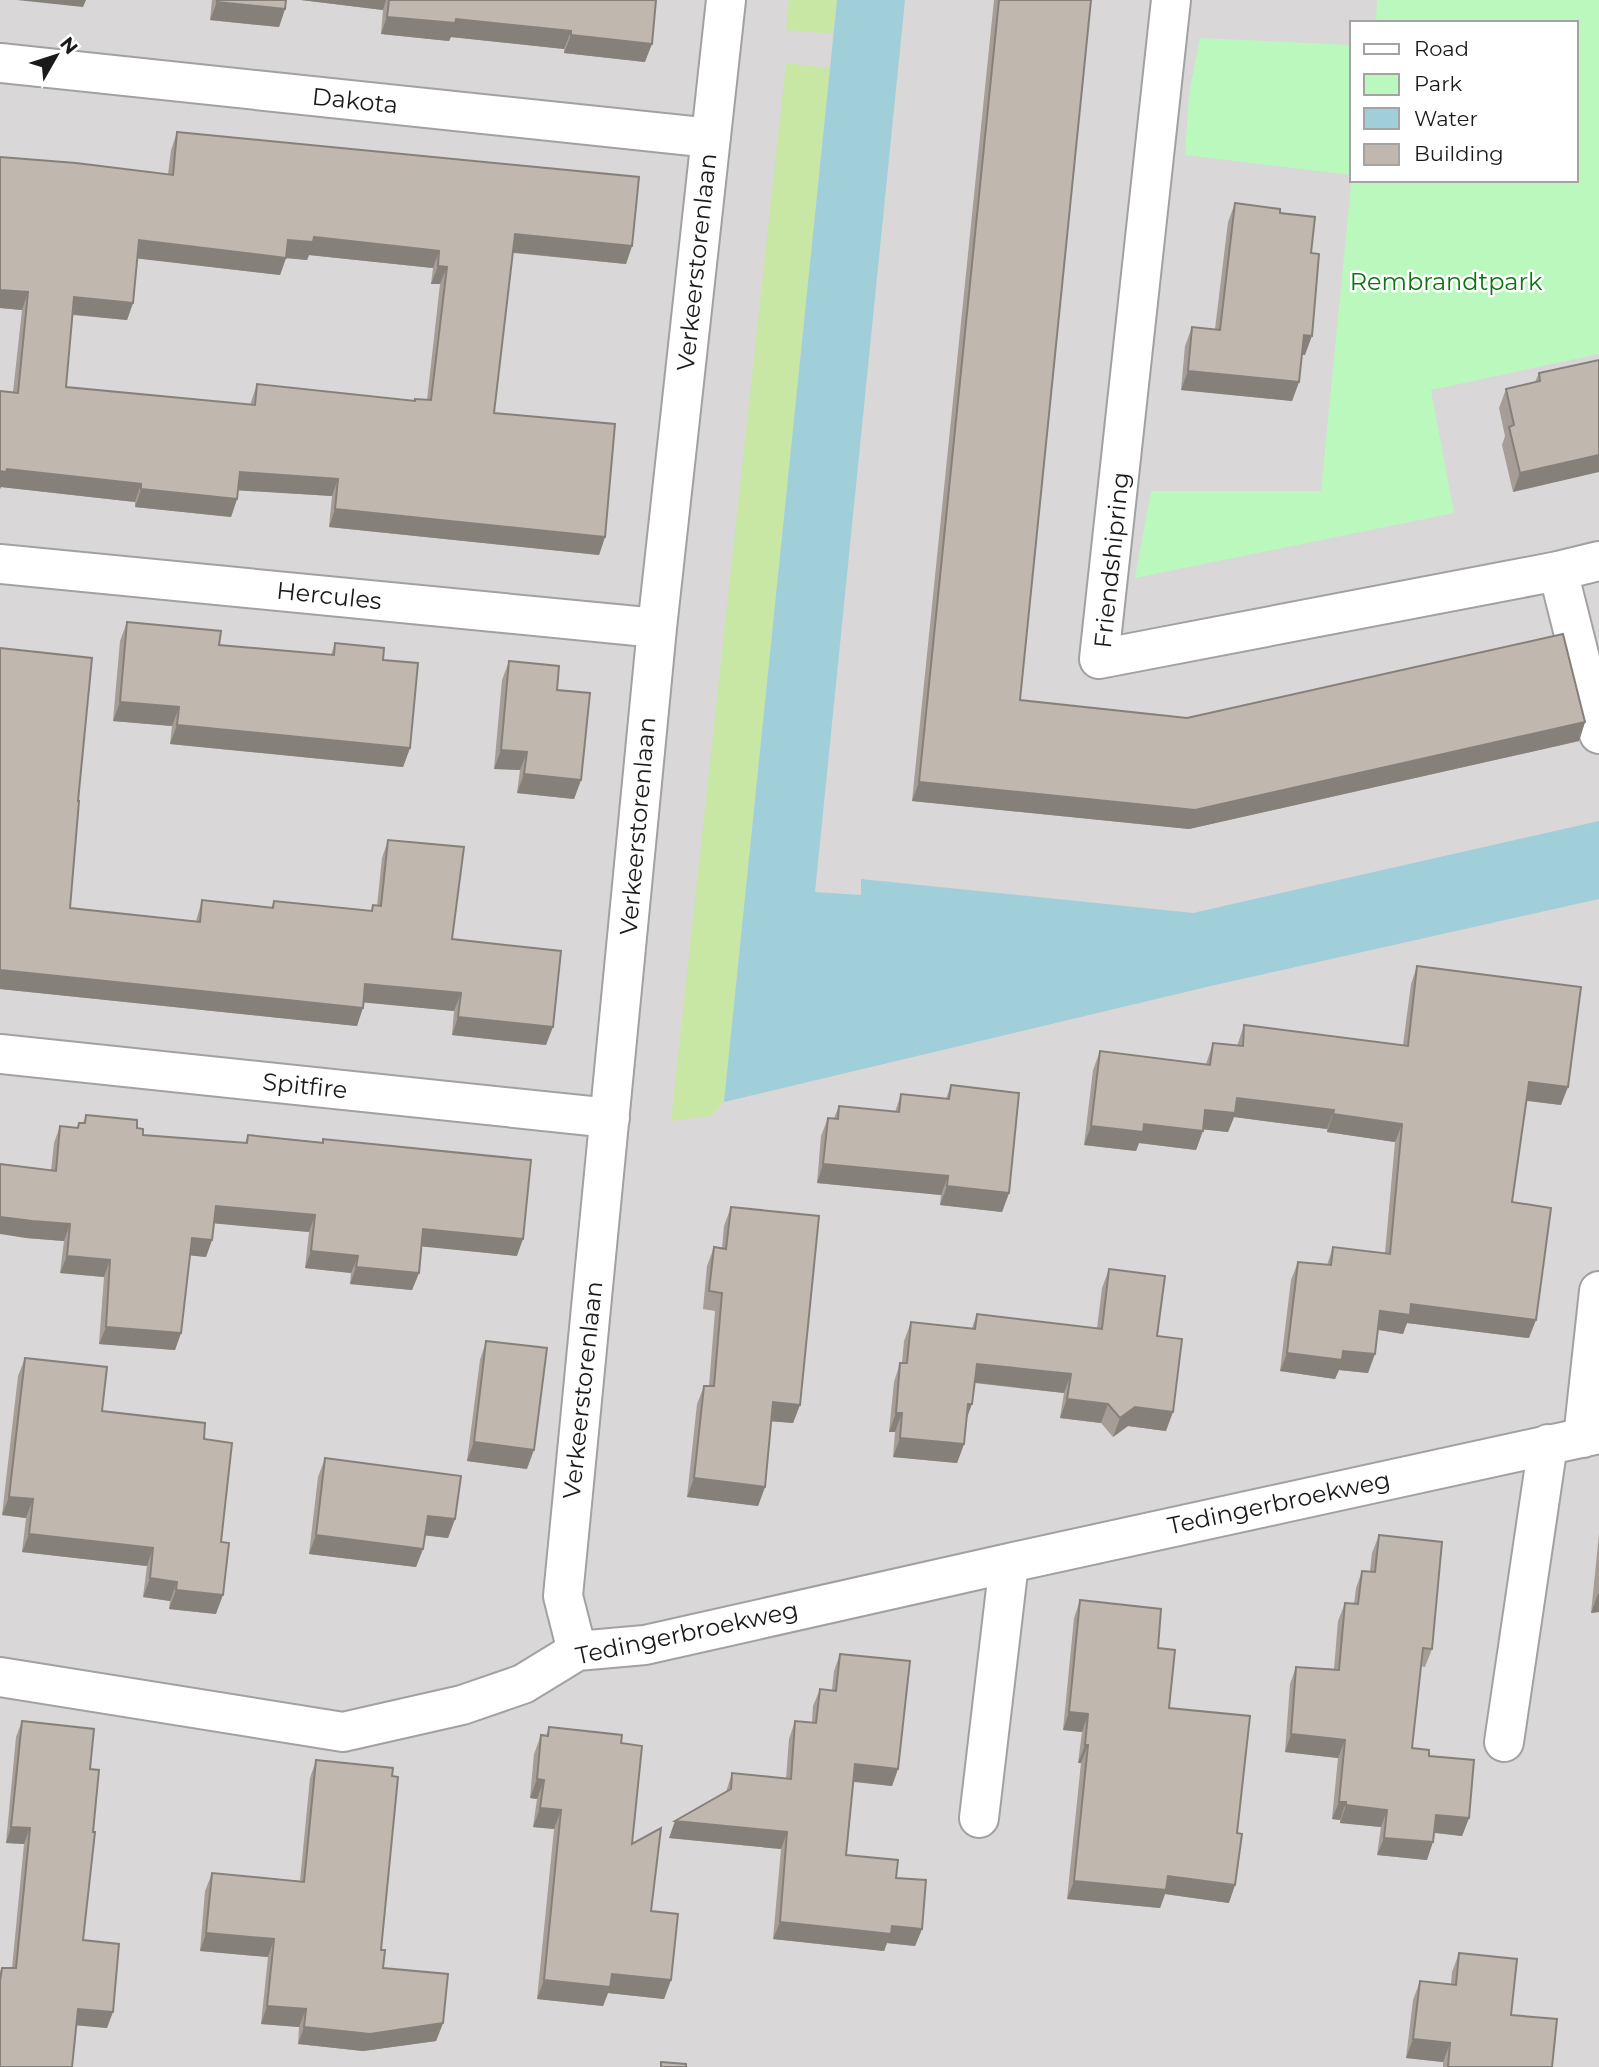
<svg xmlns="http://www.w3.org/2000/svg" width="1599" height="2067" font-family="Montserrat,sans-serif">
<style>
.residential{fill:#d9d7d7;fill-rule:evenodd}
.grass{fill:#c8e7a5}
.park{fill:#bbf8be}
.water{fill:#a0cfda}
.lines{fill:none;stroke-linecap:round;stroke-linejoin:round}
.street-casing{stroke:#a1a1a1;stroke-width:42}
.street{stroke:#fff;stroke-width:38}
.wall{fill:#a59d96;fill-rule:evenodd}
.shaded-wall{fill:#86807a}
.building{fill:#c0b7af;stroke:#86807a;stroke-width:2;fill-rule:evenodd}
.labels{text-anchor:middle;stroke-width:5;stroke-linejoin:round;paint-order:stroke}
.street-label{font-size:24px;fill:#1a1a1a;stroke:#fff}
.park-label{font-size:24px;fill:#0c7511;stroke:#fff}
</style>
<rect width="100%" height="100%" fill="#ece8e0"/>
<path class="residential" d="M 0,0 L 1599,0 L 1599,2067 L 0,2067 ZM 1352,23 L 1576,23 L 1576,180 L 1352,180 Z"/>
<path class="grass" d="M 789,0 L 837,0 L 833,34 L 786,30 Z
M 786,63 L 830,68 L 724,1102 L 711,1116 L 671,1121 Z"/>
<path class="park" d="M 1377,0 L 1599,0 L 1599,354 L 1431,390 L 1454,513 L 1135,578 L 1151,491 L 1321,491 L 1352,175 L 1352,180 L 1576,180 L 1576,23 L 1376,23 Z
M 1200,38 L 1352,45 L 1352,175 L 1185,155 L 1189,94 Z"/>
<path class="water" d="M 837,0 L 905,0 L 815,892 L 861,895 L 861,879 L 1193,913 L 1599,821 L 1599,899 L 1215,985 L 724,1102 Z"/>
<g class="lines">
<defs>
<path id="street" d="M 1171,0 L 1099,659 L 1558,571 L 1599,561
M 0,63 L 711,138
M 0,564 L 657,628
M 1558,571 L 1599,734
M 0,1054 L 610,1118
M 1583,1438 L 1599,1291
M 577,1651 L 563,1596 L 657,628 L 726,0
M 0,1677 L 343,1732 L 462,1705 L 523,1684 L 577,1651 L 645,1645 L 1009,1563 L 1599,1434
M 1504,1742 L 1548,1444
M 979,1818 L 1009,1563"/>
</defs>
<use href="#street" class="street-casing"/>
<use href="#street" class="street"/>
</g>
<path class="wall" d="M 212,0 L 286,0 L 285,9 L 279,27 L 210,20 Z
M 301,0 L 656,0 L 645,62 L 564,53 L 564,49 L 451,37 L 449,41 L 381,34 L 383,10 Z
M 994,0 L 1091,0 L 1020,700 L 1187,718 L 1585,722 L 1579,741 L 1189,829 L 912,801 Z
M 177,132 L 632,246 L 626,264 L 513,253 L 494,413 L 605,537 L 599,555 L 329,527 L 332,496 L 238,490 L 237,499 L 231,517 L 135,507 L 135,502 L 1,487 L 0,489 L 0,391 L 13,392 L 22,310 L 0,308 L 168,174 L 171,150 ZM 309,255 L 433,268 L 431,284 L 440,284 L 427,400 L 415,401 L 257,384 L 250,405 L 66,387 L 72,315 L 127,320 L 133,303 L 137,258 L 280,275 L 286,258 L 307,260 Z
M 1235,203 L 1280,213 L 1311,253 L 1305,355 L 1302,355 L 1299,382 L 1292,401 L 1181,390 L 1185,346 L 1192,327 L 1215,329 L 1228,222 Z
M 1599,360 L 1513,492 L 1502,445 L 1505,436 L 1499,408 L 1506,389 L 1535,382 L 1539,373 Z
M 127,622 L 219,645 L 331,655 L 335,643 L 383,660 L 410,748 L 403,767 L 170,744 L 172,726 L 113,721 L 120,641 Z
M 509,661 L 557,690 L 581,780 L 574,799 L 517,793 L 520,770 L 494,769 L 502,680 Z
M 78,801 L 70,908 L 196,921 L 202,900 L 271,908 L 274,901 L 371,911 L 373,905 L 377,906 L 382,858 L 388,840 L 452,939 L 546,1045 L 452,1035 L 454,1011 L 363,1002 L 357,1026 L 0,989 Z
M 1417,966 L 1561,1105 L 1527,1101 L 1512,1202 L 1529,1338 L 1407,1323 L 1403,1334 L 1378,1330 L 1368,1373 L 1339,1370 L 1335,1379 L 1280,1371 L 1291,1280 L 1298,1262 L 1327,1265 L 1333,1247 L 1385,1253 L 1395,1142 L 1327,1132 L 1327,1129 L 1234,1117 L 1228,1132 L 1203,1129 L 1196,1150 L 1139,1143 L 1136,1151 L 1084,1145 L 1093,1070 L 1100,1051 L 1206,1064 L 1213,1043 L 1237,1046 L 1244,1025 L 1403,1045 L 1411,984 Z
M 951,1085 L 1009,1193 L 1002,1212 L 940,1205 L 941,1195 L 817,1183 L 821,1136 L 828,1118 L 834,1118 L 839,1106 L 895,1112 L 901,1094 L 946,1099 Z
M 86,1115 L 137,1128 L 143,1135 L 245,1143 L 248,1135 L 322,1142 L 323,1139 L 517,1256 L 422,1246 L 419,1273 L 412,1290 L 350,1284 L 351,1273 L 305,1268 L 309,1232 L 214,1223 L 212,1240 L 206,1257 L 190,1255 L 181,1333 L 175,1350 L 99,1344 L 104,1277 L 60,1273 L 64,1241 L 26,1238 L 51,1171 L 54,1143 L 60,1126 L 77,1128 L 79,1123 L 83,1123 Z
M 731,1207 L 800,1405 L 793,1423 L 771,1421 L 765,1487 L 758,1506 L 687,1497 L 697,1404 L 704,1386 L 709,1386 L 715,1311 L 703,1309 L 707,1266 L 714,1247 L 722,1248 L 724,1226 Z
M 1109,1269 L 1157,1336 L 1166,1431 L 1128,1426 L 1113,1437 L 1101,1423 L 1060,1418 L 1064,1393 L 974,1383 L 967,1418 L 964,1444 L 957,1463 L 893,1457 L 895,1432 L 889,1432 L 894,1382 L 900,1363 L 902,1363 L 904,1341 L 911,1322 L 972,1328 L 977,1314 L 1097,1328 L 1102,1288 Z
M 486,1341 L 527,1469 L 467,1461 L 480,1360 Z
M 25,1358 L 102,1411 L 204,1439 L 221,1542 L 216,1614 L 169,1609 L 170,1601 L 143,1597 L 147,1566 L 22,1552 L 26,1518 L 2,1515 L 18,1376 Z
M 325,1458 L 455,1519 L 448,1538 L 425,1535 L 423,1549 L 416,1567 L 309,1554 L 318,1477 Z
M 1599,1534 L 1599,1612 L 1591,1613 Z
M 1379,1535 L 1432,1649 L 1425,1667 L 1421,1666 L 1412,1748 L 1429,1756 L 1469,1818 L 1462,1836 L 1434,1833 L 1427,1860 L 1377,1855 L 1381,1827 L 1340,1823 L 1340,1820 L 1332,1819 L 1338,1758 L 1285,1752 L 1290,1684 L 1296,1667 L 1334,1669 L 1338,1621 L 1345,1603 L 1354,1604 L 1356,1588 L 1362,1571 L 1370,1571 L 1372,1553 Z
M 1080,1600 L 1158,1648 L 1169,1708 L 1229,1903 L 1165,1894 L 1160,1908 L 1067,1899 L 1081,1763 L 1078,1763 L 1082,1732 L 1063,1730 L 1074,1618 Z
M 840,1654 L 898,1769 L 892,1786 L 853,1782 L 846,1855 L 896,1878 L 922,1929 L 915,1946 L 887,1943 L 884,1951 L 773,1939 L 781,1849 L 669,1838 L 726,1792 L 732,1773 L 786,1779 L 789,1739 L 795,1721 L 812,1722 L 813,1706 L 820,1689 L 832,1690 L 834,1671 Z
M 22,1721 L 90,1769 L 93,1832 L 83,1940 L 107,2028 L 77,2025 L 0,2067 L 0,1972 L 2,1968 L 12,1968 L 24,1844 L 6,1843 L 16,1737 Z
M 549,1727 L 621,1743 L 632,1844 L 671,1980 L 664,1999 L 608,1993 L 603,2006 L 537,1999 L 554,1829 L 533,1827 L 537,1799 L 530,1798 L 534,1754 L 541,1735 L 546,1736 Z
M 316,1760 L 381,1950 L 383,1968 L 443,2023 L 436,2041 L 363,2051 L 298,2044 L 299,2027 L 261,2024 L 268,1957 L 200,1951 L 205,1891 L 212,1873 L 300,1881 L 310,1778 Z
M 1459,1953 L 1511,2015 L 1552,2067 L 1443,2067 L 1443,2062 L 1406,2058 L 1413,2000 L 1420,1981 L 1451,1984 L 1452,1972 Z"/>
<path class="shaded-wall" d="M 17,0 L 86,0 L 83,7 Z
M 301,0 L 386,0 L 383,10 Z
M 217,2 L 285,9 L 279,27 L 210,20 Z
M 387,17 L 456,19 L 571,31 L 564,49 L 451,37 L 449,41 L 381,34 Z
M 571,35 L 652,44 L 645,62 L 564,53 Z
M 515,234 L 632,246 L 626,264 L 509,252 Z
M 314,237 L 439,251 L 433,268 L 309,255 L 307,260 L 286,258 L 280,275 L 133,258 L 139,240 L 288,240 Z
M 438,266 L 447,267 L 440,284 L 431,284 Z
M 0,290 L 28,292 L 22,310 L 0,308 Z
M 74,297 L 133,303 L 127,320 L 68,314 Z
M 1304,335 L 1312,336 L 1305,355 L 1297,354 Z
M 1188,371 L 1299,382 L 1292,401 L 1181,390 Z
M 1599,455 L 1599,472 L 1513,492 L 1520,473 Z
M 7,469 L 141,484 L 135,502 L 1,487 L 0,489 L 0,471 Z
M 240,472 L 338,479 L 332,496 L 233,490 Z
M 141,489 L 237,499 L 231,517 L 135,507 Z
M 335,509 L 605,537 L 599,555 L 329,527 Z
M 120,702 L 179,707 L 172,726 L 113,721 Z
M 1585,722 L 1579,741 L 1189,829 L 912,801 L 919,782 Z
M 177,725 L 410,748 L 403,767 L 170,744 Z
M 501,750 L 527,752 L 520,770 L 494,769 Z
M 524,774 L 581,780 L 574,799 L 517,793 Z
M 0,970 L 363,1008 L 357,1026 L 0,989 Z
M 365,984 L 461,993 L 454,1011 L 359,1002 Z
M 458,1017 L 553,1027 L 546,1045 L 452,1035 Z
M 1529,1082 L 1568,1087 L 1561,1105 L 1523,1100 Z
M 1237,1098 L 1334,1110 L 1327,1129 L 1234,1117 L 1228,1132 L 1199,1129 L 1205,1110 Z
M 1333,1114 L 1402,1124 L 1395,1142 L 1327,1132 Z
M 1144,1124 L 1203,1131 L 1196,1150 L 1139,1143 L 1136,1151 L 1084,1145 L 1091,1126 Z
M 823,1164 L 948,1176 L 941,1195 L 817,1183 Z
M 947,1186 L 1009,1193 L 1002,1212 L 940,1205 Z
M 216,1206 L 315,1215 L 309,1232 L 210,1223 Z
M 0,1217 L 70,1224 L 64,1241 L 26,1238 L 0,1234 Z
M 423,1229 L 523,1239 L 517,1256 L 417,1246 Z
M 192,1238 L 212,1240 L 206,1257 L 186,1255 Z
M 311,1251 L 358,1256 L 351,1273 L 305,1268 Z
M 67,1256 L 110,1260 L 104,1277 L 60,1273 Z
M 356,1267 L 419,1273 L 412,1290 L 350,1284 Z
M 1411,1304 L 1536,1320 L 1529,1338 L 1407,1323 L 1403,1334 L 1374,1329 L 1380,1311 Z
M 106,1327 L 181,1333 L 175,1350 L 99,1344 Z
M 1343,1351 L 1375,1354 L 1368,1373 L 1339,1370 L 1335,1379 L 1280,1371 L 1287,1353 Z
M 977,1364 L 1071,1374 L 1064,1393 L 970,1382 Z
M 1067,1399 L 1108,1404 L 1101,1423 L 1060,1418 Z
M 773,1402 L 800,1405 L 793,1423 L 767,1421 Z
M 968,1404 L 972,1404 L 965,1423 Z
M 1135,1407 L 1173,1412 L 1166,1431 L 1128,1426 L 1113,1437 L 1120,1418 Z
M 896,1413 L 902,1413 L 895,1432 L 889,1432 Z
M 900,1438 L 964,1444 L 957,1463 L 893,1457 Z
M 474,1442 L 534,1450 L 527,1469 L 467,1461 Z
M 694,1478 L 765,1487 L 758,1506 L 687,1497 Z
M 9,1497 L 33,1499 L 26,1518 L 2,1515 Z
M 428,1516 L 455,1519 L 448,1538 L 421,1535 Z
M 29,1534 L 153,1548 L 147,1566 L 22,1552 Z
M 316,1535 L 423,1549 L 416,1567 L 309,1554 Z
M 150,1578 L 177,1582 L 170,1601 L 143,1597 Z
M 176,1590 L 223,1595 L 216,1614 L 169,1609 Z
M 1598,1594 L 1599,1594 L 1599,1612 L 1591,1613 Z
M 1069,1712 L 1088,1714 L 1082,1732 L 1063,1730 Z
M 1291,1734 L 1345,1740 L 1338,1758 L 1285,1752 Z
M 1085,1745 L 1088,1745 L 1081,1763 L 1078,1763 Z
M 855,1764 L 898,1769 L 892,1786 L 849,1781 Z
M 537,1779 L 544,1780 L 537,1799 L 530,1798 Z
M 1339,1802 L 1346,1802 L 1340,1820 L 1332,1819 Z
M 1346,1805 L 1387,1810 L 1381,1827 L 1340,1823 Z
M 540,1808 L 561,1810 L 554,1829 L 533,1827 Z
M 1436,1815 L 1469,1818 L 1462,1836 L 1429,1832 Z
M 675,1821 L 787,1832 L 781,1849 L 669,1838 Z
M 11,1827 L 30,1828 L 24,1844 L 6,1843 Z
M 1384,1838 L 1433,1842 L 1427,1860 L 1377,1855 Z
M 1168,1876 L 1235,1885 L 1229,1903 L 1165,1894 L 1160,1908 L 1067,1899 L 1074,1881 Z
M 780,1922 L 892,1926 L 922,1929 L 915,1946 L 887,1943 L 884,1951 L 773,1939 Z
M 206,1933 L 274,1939 L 268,1957 L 200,1951 Z
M 612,1974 L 671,1980 L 664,1999 L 608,1993 L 603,2006 L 537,1999 L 544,1980 Z
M 267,2006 L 306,2009 L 299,2027 L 261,2024 Z
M 78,2009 L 113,2012 L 107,2028 L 73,2025 Z
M 443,2023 L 436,2041 L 363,2051 L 298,2044 L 304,2027 Z
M 1413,2039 L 1450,2043 L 1443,2062 L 1406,2058 Z"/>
<path class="building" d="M 217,0 L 286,0 L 285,9 L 217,2 Z
M 389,0 L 656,0 L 652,44 L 571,35 L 571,31 L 456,19 L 455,23 L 387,17 Z
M 999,0 L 1091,0 L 1020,700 L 1187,718 L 1563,634 L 1585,722 L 1195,810 L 919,782 Z
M 177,132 L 639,177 L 632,246 L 515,234 L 494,413 L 615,424 L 605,537 L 335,509 L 338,479 L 240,472 L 237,499 L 141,489 L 141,484 L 7,469 L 6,472 L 0,471 L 0,391 L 18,393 L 28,292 L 0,290 L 0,157 L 76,163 L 173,175 ZM 314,237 L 439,251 L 438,266 L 447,267 L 431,400 L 415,399 L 415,401 L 257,384 L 255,405 L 66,387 L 74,297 L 133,303 L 139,240 L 286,258 L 288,240 L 313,242 Z
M 1235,203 L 1280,209 L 1280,213 L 1315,217 L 1311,253 L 1319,254 L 1312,336 L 1304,335 L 1299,382 L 1188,371 L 1192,327 L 1220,330 Z
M 1599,360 L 1599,455 L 1520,473 L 1509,427 L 1514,425 L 1506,389 L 1540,381 L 1539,373 Z
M 127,622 L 221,631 L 219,645 L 334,655 L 335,643 L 384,648 L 383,660 L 418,663 L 410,748 L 177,725 L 179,707 L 120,702 Z
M 0,648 L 92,658 L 78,801 L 79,801 L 70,908 L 200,922 L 202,900 L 273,908 L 274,901 L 372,911 L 373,905 L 381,906 L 388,840 L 464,847 L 452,939 L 561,951 L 553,1027 L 458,1017 L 461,993 L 365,984 L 363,1008 L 0,970 Z
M 509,661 L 559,666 L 557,690 L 590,693 L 581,780 L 524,774 L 527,752 L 501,750 Z
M 1417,966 L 1581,987 L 1568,1087 L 1529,1082 L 1512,1202 L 1551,1208 L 1536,1320 L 1411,1304 L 1410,1315 L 1380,1311 L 1375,1354 L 1343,1351 L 1342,1360 L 1287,1353 L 1298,1262 L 1331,1265 L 1333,1247 L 1390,1254 L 1402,1124 L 1333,1114 L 1334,1110 L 1237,1098 L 1235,1113 L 1205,1110 L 1203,1131 L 1144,1124 L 1143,1132 L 1091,1126 L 1100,1051 L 1210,1065 L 1213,1043 L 1243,1046 L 1244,1025 L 1408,1046 Z
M 951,1085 L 1019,1093 L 1009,1193 L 947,1186 L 948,1176 L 823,1164 L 828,1118 L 838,1119 L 839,1106 L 899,1112 L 901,1094 L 949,1099 Z
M 86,1115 L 137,1120 L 137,1128 L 143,1129 L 143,1135 L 247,1143 L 248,1135 L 323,1143 L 323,1139 L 531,1160 L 523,1239 L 423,1229 L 419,1273 L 356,1267 L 358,1256 L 311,1251 L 315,1215 L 216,1206 L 212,1240 L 192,1238 L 181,1333 L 106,1327 L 110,1260 L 67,1256 L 70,1224 L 32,1221 L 0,1217 L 0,1164 L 56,1171 L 60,1126 L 78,1128 L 79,1123 L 85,1123 Z
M 731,1207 L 819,1216 L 800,1405 L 773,1402 L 765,1487 L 694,1478 L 704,1386 L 714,1386 L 722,1293 L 709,1291 L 714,1247 L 726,1249 Z
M 1109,1269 L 1165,1276 L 1157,1336 L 1182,1339 L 1173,1412 L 1135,1407 L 1120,1418 L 1108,1404 L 1067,1399 L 1071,1374 L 977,1364 L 972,1404 L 968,1404 L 964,1444 L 900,1438 L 902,1413 L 896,1413 L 900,1363 L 907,1363 L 911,1322 L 975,1329 L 977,1314 L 1102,1329 Z
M 486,1341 L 547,1348 L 534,1450 L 474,1442 Z
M 25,1358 L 107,1367 L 102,1411 L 205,1423 L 204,1439 L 232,1443 L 221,1542 L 229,1543 L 223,1595 L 176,1590 L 177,1582 L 150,1578 L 153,1548 L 29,1534 L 33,1499 L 9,1497 Z
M 325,1458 L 461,1476 L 455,1519 L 428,1516 L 423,1549 L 316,1535 Z
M 1379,1535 L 1442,1542 L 1432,1649 L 1423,1648 L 1412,1748 L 1429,1750 L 1429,1756 L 1474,1760 L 1469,1818 L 1436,1815 L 1433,1842 L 1384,1838 L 1387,1810 L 1346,1805 L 1346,1802 L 1339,1802 L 1345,1740 L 1291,1734 L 1296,1667 L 1339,1670 L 1345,1603 L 1358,1604 L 1362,1571 L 1375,1572 Z
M 1080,1600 L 1161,1609 L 1158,1648 L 1175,1650 L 1169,1708 L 1250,1716 L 1237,1833 L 1242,1834 L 1235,1885 L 1168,1876 L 1166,1890 L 1074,1881 L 1088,1745 L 1085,1745 L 1088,1714 L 1069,1712 Z
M 840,1654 L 910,1661 L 898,1769 L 855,1764 L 846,1855 L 898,1860 L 896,1878 L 926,1880 L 922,1929 L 892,1926 L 891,1934 L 780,1922 L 787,1832 L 675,1821 L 731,1789 L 732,1773 L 791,1779 L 795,1721 L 816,1723 L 820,1689 L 836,1691 Z
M 22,1721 L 94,1729 L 90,1769 L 99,1770 L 93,1832 L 95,1832 L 83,1940 L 119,1944 L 113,2012 L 78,2009 L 72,2067 L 0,2067 L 0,1981 L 2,1968 L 16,1968 L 30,1828 L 11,1827 Z
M 549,1727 L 622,1735 L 621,1743 L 642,1746 L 632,1844 L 661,1828 L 651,1911 L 678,1914 L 671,1980 L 612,1974 L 610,1987 L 544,1980 L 561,1810 L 540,1808 L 544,1780 L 537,1779 L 541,1735 L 548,1736 Z
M 316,1760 L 393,1768 L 392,1776 L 398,1777 L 381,1950 L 385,1950 L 383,1968 L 448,1974 L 443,2023 L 370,2034 L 304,2027 L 306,2009 L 267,2006 L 274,1939 L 206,1933 L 212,1873 L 304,1882 Z
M 1459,1953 L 1517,1959 L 1511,2015 L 1557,2019 L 1552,2067 L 1448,2067 L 1450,2043 L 1413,2039 L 1420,1981 L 1456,1985 Z
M 661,2062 L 686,2064 L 686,2067 L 661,2067 Z"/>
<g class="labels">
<g class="street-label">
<text transform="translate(355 101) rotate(6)" y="8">Dakota</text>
<text transform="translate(697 262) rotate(-84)" y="8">Verkeerstorenlaan</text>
<text transform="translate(1112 560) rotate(-84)" y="8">Friendshipring</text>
<text transform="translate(329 596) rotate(6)" y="8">Hercules</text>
<text transform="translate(638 826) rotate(-85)" y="8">Verkeerstorenlaan</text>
<text transform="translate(305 1086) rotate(6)" y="8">Spitfire</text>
<text transform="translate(583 1390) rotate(-84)" y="8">Verkeerstorenlaan</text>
<text transform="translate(1279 1503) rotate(-12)" y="8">Tedingerbroekweg</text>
<text transform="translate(687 1633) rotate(-12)" y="8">Tedingerbroekweg</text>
</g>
<g class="park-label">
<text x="1446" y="290">Rembrandtpark</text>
</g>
</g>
<rect x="1350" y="21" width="228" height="161" fill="#ffffff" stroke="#a3a3a3" stroke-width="2"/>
<rect x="1364" y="44" width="35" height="10" fill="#ffffff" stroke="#a3a3a3" stroke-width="2"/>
<text x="1414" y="56" font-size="21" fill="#1a1a1a">Road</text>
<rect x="1364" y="74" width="35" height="21" fill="#bbf8be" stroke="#a3a3a3" stroke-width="2"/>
<text x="1414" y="91" font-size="21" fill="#1a1a1a">Park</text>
<rect x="1364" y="108" width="35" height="21" fill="#a0cfda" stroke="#a3a3a3" stroke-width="2"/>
<text x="1414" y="126" font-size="21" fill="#1a1a1a">Water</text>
<rect x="1364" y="144" width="35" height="21" fill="#c0b7af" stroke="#a3a3a3" stroke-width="2"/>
<text x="1414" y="161" font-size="21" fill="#1a1a1a">Building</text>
<g transform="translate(56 56) rotate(51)" stroke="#ffffff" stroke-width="5" paint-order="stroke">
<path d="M0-5L12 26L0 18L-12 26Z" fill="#1a1a1a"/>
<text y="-10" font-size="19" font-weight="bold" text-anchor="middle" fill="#1a1a1a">N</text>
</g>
</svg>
